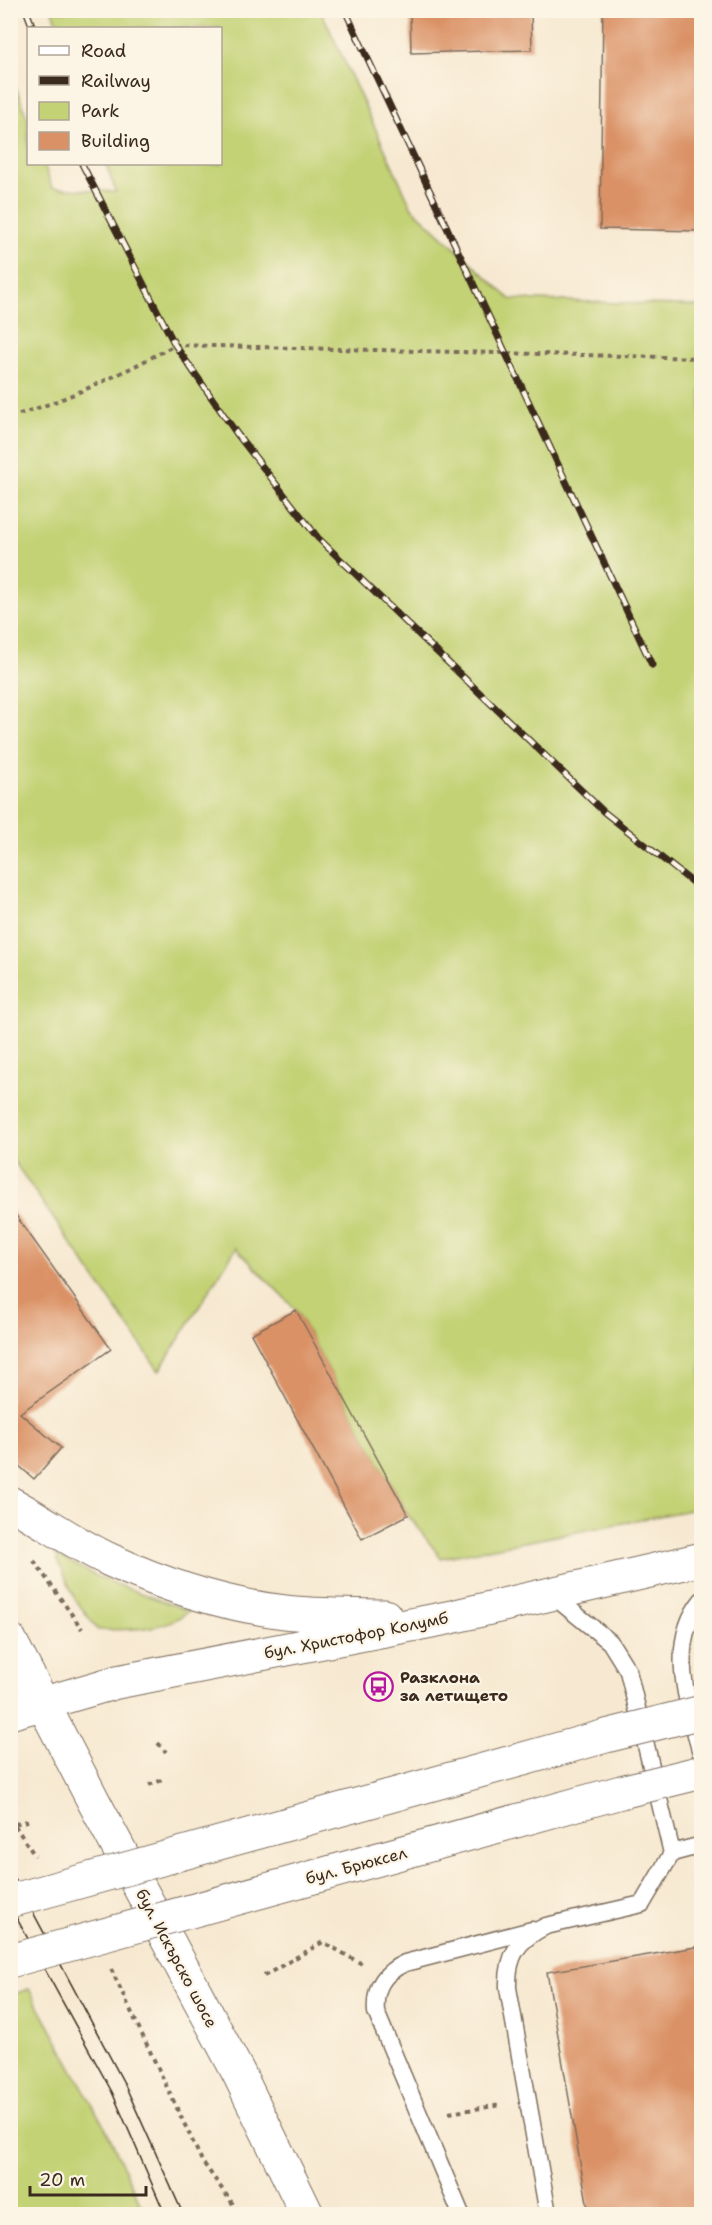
<svg xmlns="http://www.w3.org/2000/svg" width="712" height="2225" font-family="'Shantell Sans',sans-serif">
<style>
.green{fill:#c3d274;stroke:#7f7e49;stroke-width:1.5}
.building{fill:#da9165}
.lines{fill:none;stroke-linecap:round;stroke-linejoin:round}
.lane-casing{stroke:#7d6d5d;stroke-width:19}
.secondary-casing{stroke:#7d6d5d;stroke-width:35}
.path{stroke:#7d6d5d;stroke-width:4;stroke-dasharray:4.5 4.5;stroke-linecap:butt}
.lane{stroke:#fff;stroke-width:16}
.secondary{stroke:#fff;stroke-width:33}
.tram{stroke:#3b2a1e;stroke-width:1.5}
.rail-casing{stroke:#3b2a1e;stroke-width:7}
.rail{stroke:#fcf5e5;stroke-width:4.5;stroke-dasharray:14;stroke-linecap:butt}
.primary-bridge-casing{stroke:#7d6d5d;stroke-width:35;stroke-linecap:butt}
.primary-bridge{stroke:#fff;stroke-width:33}
.labels{text-anchor:middle;stroke-width:4.5;stroke-linejoin:round;paint-order:stroke}
.street-label{font-size:16px;fill:#3b2a1e;stroke:#fcf5e5}
.poi-label{font-size:16px;font-weight:bold;fill:#3b2a1e;stroke:#fcf5e5;text-anchor:start}
</style>
<rect width="100%" height="100%" fill="#fcf5e5"/>
<filter id="ink" filterUnits="userSpaceOnUse"><feTurbulence type="fractalNoise" baseFrequency=".0167" numOctaves="2"/><feDisplacementMap in="SourceGraphic" scale="12" xChannelSelector="R" yChannelSelector="G"/><feConvolveMatrix kernelMatrix="1 2 1 2 8 2 1 2 1" color-interpolation-filters="sRGB"/></filter>
<filter id="wash" filterUnits="userSpaceOnUse"><feTurbulence type="fractalNoise" baseFrequency=".008" numOctaves="4" result="noise"/><feDisplacementMap in="SourceGraphic" scale="24" xChannelSelector="R" yChannelSelector="G"/><feGaussianBlur stdDeviation="1.35" result="paint"/><feColorMatrix in="noise" values="0 0 0 0 0 0 0 0 0 0 0 0 0 0 0 0 0 1.4 0 .05"/><feComposite in="paint" operator="in"/></filter>
<g filter="url(#wash)">
<rect width="100%" height="100%" fill="#f7e9d1"/>
<path class="green" d="M 52,11 L 321,11 L 412,208 L 510,299 L 701,306 L 701,1508 L 441,1558 L 408,1515 L 296,1310 L 236,1248 L 159,1371 L 11,1157 L 10,71 L 28,120 L 28,164 L 44,164 L 52,188 L 116,192 L 106,164 L 220,164 L 220,28 L 59,28 Z
M 55,1554 L 100,1578 L 189,1611 C 162,1632 130,1629 98,1630 L 75,1599 Z
M 29,1989 L 109,2135 L 145,2214 L 11,2214 L 11,1995 Z"/>
<g id="blocks">
<path class="building" d="M 410,10 L 531,10 L 532,50 L 411,53 Z
M 603,10 L 702,10 L 702,231 L 600,229 Z
M 10,1207 L 111,1349 L 20,1413 L 61,1448 L 34,1479 L 10,1458 Z
M 296,1310 L 408,1515 L 362,1539 L 251,1334 Z
M 702,1946 L 702,2214 L 589,2214 L 547,1972 Z"/>
</g>
</g>
<g filter="url(#ink)">
<use href="#blocks" fill-opacity="0" stroke="#7d6d5d" stroke-width="1.5"/>
<g class="lines">
<defs>
<path id="lane" d="M 552,1595 L 610,1642 L 628,1671 L 672,1853
M 702,1600 C 665,1645 690,1708 702,1758
M 461,2214 L 376,2012 C 374,1988 383,1973 405,1963 L 532,1930
M 548,2214 L 508,1988 C 507,1956 517,1940 546,1926 L 642,1904 L 672,1853 L 702,1845"/>
<path id="secondary" d="M 10,1503 C 44,1521 75,1544 110,1560 C 164,1585 225,1605 285,1612 C 318,1616 352,1615 385,1616
M 10,1640 L 94,1802 L 239,2074 L 307,2214
M 10,1713 L 117,1682 L 447,1618 L 702,1559"/>
</defs>
<use href="#lane" class="lane-casing"/>
<use href="#secondary" class="secondary-casing"/>
<path class="path" d="M 10,414 L 16,415 C 72,398 123,373 175,345 L 702,358
M 34,1561 L 82,1629
M 158,1743 L 166,1752
M 149,1785 L 162,1780
M 10,1818 L 35,1856
M 15,1824 L 31,1820
M 111,1969 L 202,2161 L 240,2214
M 264,1976 L 323,1942 L 362,1964
M 449,2113 L 501,2105"/>
<use href="#lane" class="lane"/>
<use href="#secondary" class="secondary"/>
<path class="tram" d="M 10,1869 L 125,2085 L 183,2214
M 10,1906 L 112,2092 L 165,2214"/>
<defs>
<path id="rail" d="M 26,10 L 33,28
M 345,10 L 652,665
M 82,164 L 175,345 L 237,434 L 318,538 L 604,812 L 702,890"/>
</defs>
<use href="#rail" class="rail-casing"/>
<use href="#rail" class="rail"/>
<defs>
<path id="primary-bridge" d="M 10,1901 L 606,1736 L 702,1712
M 10,1961 L 621,1792 L 702,1772"/>
</defs>
<use href="#primary-bridge" class="primary-bridge-casing"/>
<use href="#primary-bridge" class="primary-bridge"/>
</g>
</g>
<defs>
<symbol id="bus-ring" viewBox="-11 -11 22 22"><circle r="9.5" fill="#fcf5e5" stroke="#b5179e" stroke-width="1.5"/><path d="M-5-6H5V4H4V6H2V4H-2V6H-4V4H-5ZM-3.5-4V0h7V-4ZM-3.5 1.2v1.5H-2V1.2ZM2 1.2v1.5H3.5V1.2Z" fill="#b5179e"/></symbol>
</defs>
<g fill-rule="evenodd">
<use href="#bus-ring" x="362" y="1670" width="33" height="33"/>
</g>
<g class="labels">
<g class="street-label">
<text transform="translate(356 1635) rotate(-11)" y="6">бул. Христофор Колумб</text>
<text transform="translate(356 1865) rotate(-15)" y="6">бул. Брюксел</text>
<text transform="translate(177 1958) rotate(62)" y="6">бул. Искърско шосе</text>
</g>
<g class="poi-label">
<text x="400" y="1683">Разклона<tspan x="400" dy="18">за летището</tspan></text>
</g>
</g>
<rect width="712" height="2225" fill="none" stroke="#fcf5e5" stroke-width="36"/>
<rect x="27" y="27" width="195" height="138" fill="#fcf5e5" stroke="#afa495" stroke-width="1.5"/>
<rect x="39" y="46" width="30" height="9" fill="#ffffff" stroke="#afa495" stroke-width="1.5"/>
<text x="81" y="57" font-size="18" fill="#3b2a1e">Road</text>
<rect x="39" y="76" width="30" height="9" fill="#3b2a1e" stroke="#afa495" stroke-width="1.5"/>
<text x="81" y="87" font-size="18" fill="#3b2a1e">Railway</text>
<rect x="39" y="102" width="30" height="18" fill="#c3d274" stroke="#afa495" stroke-width="1.5"/>
<text x="81" y="117" font-size="18" fill="#3b2a1e">Park</text>
<rect x="39" y="132" width="30" height="18" fill="#da9165" stroke="#afa495" stroke-width="1.5"/>
<text x="81" y="147" font-size="18" fill="#3b2a1e">Building</text>
<path d="M30 2186v9h116v-9" fill="none" stroke="#3b2a1e" stroke-width="3"/>
<text x="39" y="2186" font-size="18" fill="#3b2a1e" stroke="#fcf5e5" stroke-width="4.5" paint-order="stroke">20 m</text>
</svg>
